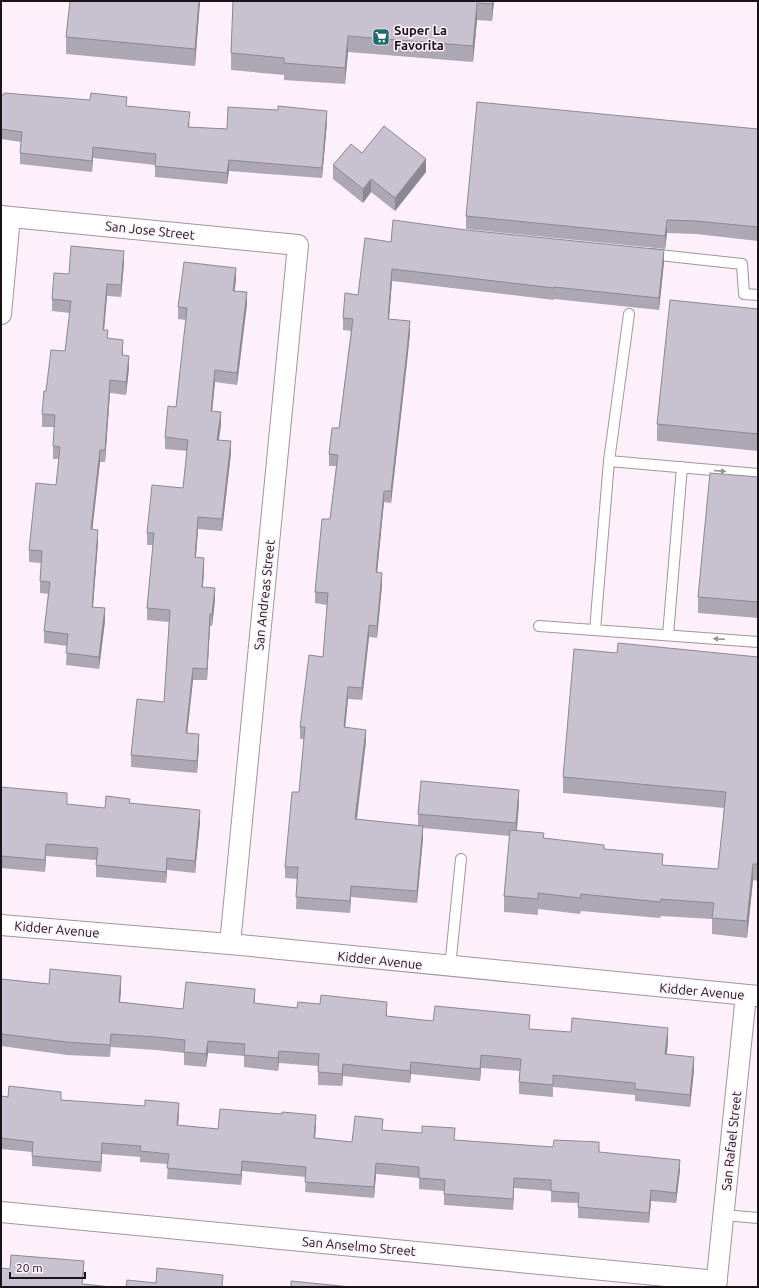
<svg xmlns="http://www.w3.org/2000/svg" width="759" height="1288" font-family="Ubuntu,sans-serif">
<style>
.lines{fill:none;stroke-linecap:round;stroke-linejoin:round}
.service-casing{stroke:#a1949e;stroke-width:12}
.minor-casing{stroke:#a1949e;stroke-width:22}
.service{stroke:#fff;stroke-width:10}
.minor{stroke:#fff;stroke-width:20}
.wall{fill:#aca7b3}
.shaded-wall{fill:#8c8892}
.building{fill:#c8c2d0;stroke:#8c8892}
.oneway{fill:#989597}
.labels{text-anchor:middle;stroke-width:3;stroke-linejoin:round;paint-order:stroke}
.poi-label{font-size:13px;font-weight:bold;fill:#191418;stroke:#fef0fb;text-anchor:start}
.street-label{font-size:13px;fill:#191418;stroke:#fef0fb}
</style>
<rect width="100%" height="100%" fill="#fef0fb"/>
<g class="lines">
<defs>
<path id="service" d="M 650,254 L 742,264 L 744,294 L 758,295
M 609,461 L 758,474
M 539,626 L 758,642
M 595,630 L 609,461 L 629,314
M 668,635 L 682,467
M 450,967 L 461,859
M 724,1215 L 758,1218"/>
<path id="minor" d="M 1,216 L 298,245 L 230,944
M 1,314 L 10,217
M 1,925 L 230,944 L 758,996
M 1,1212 L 717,1281
M 716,1287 L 746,995"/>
</defs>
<use href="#service" class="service-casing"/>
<use href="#minor" class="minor-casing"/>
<use href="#service" class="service"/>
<use href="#minor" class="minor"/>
</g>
<path class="wall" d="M 70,1 L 200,1 L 195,66 L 66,54 L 66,37 Z
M 233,1 L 494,1 L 492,21 L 477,20 L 473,62 L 348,52 L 345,84 L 284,80 L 284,75 L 231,70 L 231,53 Z
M 1,95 L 127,106 L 190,123 L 189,127 L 227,129 L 327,122 L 322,178 L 229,171 L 227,184 L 155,177 L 155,165 L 93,158 L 92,172 L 20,164 L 20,153 L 21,142 L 1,139 Z
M 758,129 L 758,241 L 696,234 L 667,233 L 665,249 L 466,229 L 466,216 Z
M 362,153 L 426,172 L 395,211 L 371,192 L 363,203 L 333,179 L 333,165 Z
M 391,242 L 664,262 L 659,310 L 554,299 L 554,300 L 392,281 L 389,319 L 410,333 L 391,503 L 384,502 L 377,572 L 382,585 L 377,638 L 369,637 L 362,700 L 348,699 L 345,728 L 366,741 L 357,820 L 418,826 L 418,814 L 519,803 L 517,831 L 544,839 L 604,849 L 663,865 L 718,869 L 724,808 L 563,793 L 563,777 L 617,653 L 758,657 L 758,881 L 753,880 L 747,938 L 712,934 L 712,919 L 661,916 L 660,918 L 581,911 L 580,914 L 538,909 L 538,915 L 504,912 L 504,896 L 510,836 L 423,828 L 423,838 L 417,903 L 351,897 L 350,913 L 296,909 L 297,879 L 285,878 L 285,867 L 299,792 L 304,739 L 300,739 L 300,727 L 323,657 L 327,605 L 315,603 L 315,592 L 330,519 L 336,466 L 329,466 L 329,454 L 339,428 L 351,331 L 343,330 L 343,318 Z
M 124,263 L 121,297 L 107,296 L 104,330 L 108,338 L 123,352 L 123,355 L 129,368 L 126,395 L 110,393 L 105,462 L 100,462 L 92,529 L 98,542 L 93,607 L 105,621 L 99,669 L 66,665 L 67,646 L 44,643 L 44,631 L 48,594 L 40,593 L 40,581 L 41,563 L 29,562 L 29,550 L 56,485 L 59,459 L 53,459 L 53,446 L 55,427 L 42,427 L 42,414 L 46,391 L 65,351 L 70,313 L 52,311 L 52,299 L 69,274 Z
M 236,280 L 234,291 L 247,304 L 237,385 L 215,382 L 212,411 L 221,424 L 219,440 L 231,453 L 222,531 L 198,529 L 196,557 L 204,570 L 203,587 L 215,600 L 212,626 L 210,626 L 207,680 L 193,680 L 187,733 L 199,746 L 197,773 L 131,767 L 131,755 L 164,702 L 169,622 L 147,620 L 147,608 L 153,545 L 147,545 L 147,533 L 183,488 L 187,451 L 165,449 L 165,437 L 176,407 L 186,320 L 178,319 L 178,307 Z
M 758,309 L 758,451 L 657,441 L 657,424 Z
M 758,477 L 758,618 L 698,613 L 698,597 Z
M 1,787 L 67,805 L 105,808 L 130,803 L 200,822 L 195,873 L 167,870 L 166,883 L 96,877 L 96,860 L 46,856 L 45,872 L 1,868 Z
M 1,979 L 49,984 L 121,989 L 120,1002 L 183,1009 L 255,1004 L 387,1016 L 433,1021 L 668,1041 L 667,1054 L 694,1070 L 690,1107 L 635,1101 L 635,1095 L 553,1087 L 553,1097 L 519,1094 L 519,1082 L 520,1071 L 481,1068 L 480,1081 L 411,1074 L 410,1083 L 343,1076 L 342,1086 L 318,1085 L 318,1066 L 279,1063 L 278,1071 L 244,1067 L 244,1056 L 208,1053 L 206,1067 L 184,1065 L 184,1053 L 156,1050 L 111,1047 L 110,1057 L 67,1055 L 1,1046 Z
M 1,1096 L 61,1100 L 179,1114 L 178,1125 L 218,1129 L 316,1126 L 315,1138 L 352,1142 L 383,1130 L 455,1140 L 599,1152 L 680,1170 L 676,1203 L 651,1201 L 649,1223 L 578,1218 L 578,1203 L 551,1202 L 551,1191 L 514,1188 L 513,1210 L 444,1205 L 444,1191 L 419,1189 L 419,1178 L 376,1174 L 374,1198 L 305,1192 L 306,1177 L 242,1171 L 241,1185 L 167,1179 L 168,1164 L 140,1162 L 140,1157 L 102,1154 L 101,1172 L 32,1166 L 32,1152 L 1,1149 Z"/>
<path class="shaded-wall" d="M 199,1 L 200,1 L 195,66 L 195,49 Z
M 493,1 L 494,1 L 492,21 L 492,4 Z
M 477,3 L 477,20 L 473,62 L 473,46 Z
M 348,36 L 348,52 L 345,84 L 345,68 Z
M 327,111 L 327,122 L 322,178 L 322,168 Z
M 93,147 L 93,158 L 92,172 L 92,161 Z
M 426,159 L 426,172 L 395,211 L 395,198 Z
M 229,160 L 229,171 L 227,184 L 227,173 Z
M 371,179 L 371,192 L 363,203 L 363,189 Z
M 667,220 L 667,233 L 665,249 L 665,236 Z
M 664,250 L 664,262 L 659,310 L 659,298 Z
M 124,251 L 124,263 L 121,297 L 121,285 Z
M 236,268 L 236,280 L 233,303 L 233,291 Z
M 392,269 L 392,281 L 388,331 L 388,319 Z
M 107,284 L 107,296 L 103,342 L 103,330 Z
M 247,292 L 247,304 L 237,385 L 237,373 Z
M 410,321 L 410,333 L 407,363 L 391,503 L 391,491 Z
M 123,340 L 123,352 L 122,367 L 122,355 Z
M 129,356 L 129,368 L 126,395 L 126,382 Z
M 215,370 L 215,382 L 211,423 L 211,411 Z
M 110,380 L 110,393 L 105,462 L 105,450 Z
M 221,412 L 221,424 L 217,452 L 217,440 Z
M 231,441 L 231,453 L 222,531 L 222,519 Z
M 100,450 L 100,462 L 91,542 L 91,529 Z
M 384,491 L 384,502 L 376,584 L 376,572 Z
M 198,517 L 198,529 L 195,569 L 195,557 Z
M 98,530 L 98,542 L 92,619 L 92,607 Z
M 204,558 L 204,570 L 202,598 L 202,587 Z
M 382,573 L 382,585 L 377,638 L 377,626 Z
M 215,588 L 215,600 L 212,626 L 212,614 Z
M 105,608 L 105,621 L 99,669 L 99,657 Z
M 210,614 L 210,626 L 207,680 L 207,669 Z
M 369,625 L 369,637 L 362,700 L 362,688 Z
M 193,668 L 193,680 L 186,745 L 186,733 Z
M 348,687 L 348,699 L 344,739 L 344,727 Z
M 366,730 L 366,741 L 355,831 L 355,819 Z
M 199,734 L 199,746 L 197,773 L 197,761 Z
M 519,790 L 519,803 L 516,837 L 516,823 Z
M 200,810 L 200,822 L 195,873 L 195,861 Z
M 423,826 L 423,838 L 417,903 L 417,891 Z
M 46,844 L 46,856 L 45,872 L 45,860 Z
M 167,858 L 167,870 L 166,883 L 166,872 Z
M 753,864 L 753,880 L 747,938 L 747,921 Z
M 351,886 L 351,897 L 350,913 L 350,901 Z
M 121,976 L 121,989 L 119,1014 L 119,1002 Z
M 255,989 L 255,1001 L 254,1016 L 254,1003 Z
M 387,1002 L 387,1014 L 386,1028 L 386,1016 Z
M 668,1028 L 668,1041 L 665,1067 L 665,1054 Z
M 208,1041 L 208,1053 L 206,1067 L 206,1054 Z
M 279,1051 L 279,1063 L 278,1071 L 278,1058 Z
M 481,1055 L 481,1068 L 480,1081 L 480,1069 Z
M 694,1057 L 694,1070 L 690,1107 L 690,1095 Z
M 411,1062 L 411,1074 L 410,1083 L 410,1071 Z
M 343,1064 L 343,1076 L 342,1086 L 342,1074 Z
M 179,1103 L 179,1114 L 177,1135 L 177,1125 Z
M 316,1115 L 316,1126 L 314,1149 L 314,1138 Z
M 102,1143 L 102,1154 L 101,1172 L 101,1162 Z
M 680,1160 L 680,1170 L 676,1203 L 676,1193 Z
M 242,1161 L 242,1171 L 241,1185 L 241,1175 Z
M 376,1163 L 376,1174 L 374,1198 L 374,1187 Z
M 514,1178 L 514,1188 L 513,1210 L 513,1199 Z
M 651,1190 L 651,1201 L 649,1223 L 649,1213 Z
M 84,1261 L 84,1273 L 82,1287 Z"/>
<path class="building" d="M 70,1 L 199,1 L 195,49 L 66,37 Z
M 233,1 L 493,1 L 492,4 L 477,3 L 473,46 L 348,36 L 345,68 L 284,63 L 284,58 L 231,53 Z
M 4,93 L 90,100 L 91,93 L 127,97 L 126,106 L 190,112 L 188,127 L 227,129 L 228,107 L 278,110 L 278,106 L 327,111 L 322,168 L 229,160 L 227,173 L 155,166 L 156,154 L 93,147 L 92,161 L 20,153 L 22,132 L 1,129 L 1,95 L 4,95 Z
M 477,102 L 758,129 L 758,227 L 696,221 L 667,220 L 665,236 L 466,216 Z
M 384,126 L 426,159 L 395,198 L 371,179 L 363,189 L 333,165 L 351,144 L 362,153 Z
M 393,220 L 466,230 L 664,250 L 659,298 L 554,287 L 554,288 L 392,269 L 388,319 L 410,321 L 407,351 L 391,491 L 384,491 L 376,572 L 382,573 L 377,626 L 369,625 L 362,688 L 348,687 L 344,727 L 366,730 L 355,819 L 423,826 L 417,891 L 351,886 L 350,901 L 296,897 L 298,867 L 285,867 L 292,792 L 299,792 L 305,727 L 300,727 L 309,655 L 323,657 L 328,593 L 315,592 L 322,519 L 330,519 L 338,455 L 329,454 L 332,428 L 339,428 L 353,319 L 343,318 L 345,293 L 358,295 L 365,238 L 391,242 Z
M 71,246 L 124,251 L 121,285 L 107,284 L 103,330 L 108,330 L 107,338 L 123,340 L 122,355 L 129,356 L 126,382 L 110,380 L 105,450 L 100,450 L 91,529 L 98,530 L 92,607 L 105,608 L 99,657 L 66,653 L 68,634 L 44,631 L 50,582 L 40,581 L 42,551 L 29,550 L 36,483 L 56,485 L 60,447 L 53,446 L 55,415 L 42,414 L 44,391 L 46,391 L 51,350 L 65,351 L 71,301 L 52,299 L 54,273 L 69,274 Z
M 184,262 L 236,268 L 233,291 L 247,292 L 237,373 L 215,370 L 211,411 L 221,412 L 217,440 L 231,441 L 222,519 L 198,517 L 195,557 L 204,558 L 202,587 L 215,588 L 212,614 L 210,614 L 207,669 L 193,668 L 186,733 L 199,734 L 197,761 L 131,755 L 137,699 L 164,702 L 170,610 L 147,608 L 154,533 L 147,533 L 152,485 L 183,488 L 188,440 L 165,437 L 168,406 L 176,407 L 187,308 L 178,307 Z
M 670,300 L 758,309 L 758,434 L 657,424 Z
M 710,473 L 758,477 L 758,602 L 698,597 Z
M 618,643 L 758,657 L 758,864 L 753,864 L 747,921 L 712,918 L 714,903 L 661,899 L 660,902 L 581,894 L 580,898 L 538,893 L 538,899 L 504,896 L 510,830 L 544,833 L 543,838 L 604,845 L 604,849 L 663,854 L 662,865 L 718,869 L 726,792 L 563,777 L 574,649 L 617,653 Z
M 421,781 L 519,790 L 516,823 L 418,814 Z
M 1,787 L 67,793 L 67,804 L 105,808 L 106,796 L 130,799 L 129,803 L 200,810 L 195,861 L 167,858 L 166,872 L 96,865 L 98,848 L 46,844 L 45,860 L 1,856 Z
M 50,969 L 121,976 L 119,1002 L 183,1009 L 186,982 L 255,989 L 254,1003 L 297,1008 L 298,1002 L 320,1004 L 321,995 L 387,1002 L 386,1016 L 433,1021 L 435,1006 L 530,1015 L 529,1029 L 571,1032 L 572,1018 L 668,1028 L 665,1054 L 694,1057 L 690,1095 L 635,1089 L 635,1083 L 553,1075 L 553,1085 L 519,1082 L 521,1059 L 481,1055 L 480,1069 L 411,1062 L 410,1071 L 343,1064 L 342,1074 L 318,1072 L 319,1054 L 279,1051 L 278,1058 L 244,1055 L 245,1044 L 208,1041 L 206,1054 L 184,1052 L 185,1040 L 156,1037 L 111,1034 L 110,1045 L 67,1042 L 1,1034 L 1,979 L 49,984 Z
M 9,1086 L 61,1092 L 61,1100 L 145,1106 L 145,1100 L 179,1103 L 177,1125 L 218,1129 L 220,1109 L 282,1114 L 282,1112 L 316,1115 L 314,1138 L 352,1142 L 355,1116 L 383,1119 L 382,1130 L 422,1133 L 422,1126 L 455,1128 L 454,1140 L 553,1147 L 554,1140 L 599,1142 L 599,1152 L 680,1160 L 676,1193 L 651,1190 L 649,1213 L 578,1207 L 579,1193 L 551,1191 L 551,1180 L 514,1178 L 513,1199 L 444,1194 L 445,1180 L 419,1178 L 419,1167 L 376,1163 L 374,1187 L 305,1182 L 306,1167 L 242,1161 L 241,1175 L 167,1168 L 169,1154 L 140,1151 L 141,1146 L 102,1143 L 101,1162 L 32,1156 L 33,1142 L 1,1138 L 1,1096 L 8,1097 Z
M 11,1255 L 84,1261 L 82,1284 L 112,1287 L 1,1287 L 1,1268 L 10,1269 Z
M 157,1268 L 223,1275 L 222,1287 L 126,1287 L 127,1280 L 156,1283 Z
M 291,1281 L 351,1287 L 291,1287 Z"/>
<defs><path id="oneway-solid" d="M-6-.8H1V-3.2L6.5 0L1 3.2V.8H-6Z"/></defs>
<g class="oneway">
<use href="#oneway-solid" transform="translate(720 471) rotate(5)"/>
<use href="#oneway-solid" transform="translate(719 639) rotate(-176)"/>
</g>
<defs>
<symbol id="supermarket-square" viewBox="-11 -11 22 22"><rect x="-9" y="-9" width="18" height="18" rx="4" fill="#1f6b68" stroke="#fef0fb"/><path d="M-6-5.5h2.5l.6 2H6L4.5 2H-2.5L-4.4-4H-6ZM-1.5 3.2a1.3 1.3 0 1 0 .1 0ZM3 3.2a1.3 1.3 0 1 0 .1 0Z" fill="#fff"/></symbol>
</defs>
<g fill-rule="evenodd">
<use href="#supermarket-square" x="371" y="27" width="20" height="20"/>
</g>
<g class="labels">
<g class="poi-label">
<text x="394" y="35">Super La<tspan x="394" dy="15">Favorita</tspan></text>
</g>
<g class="street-label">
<text transform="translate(150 230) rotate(6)" y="5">San Jose Street</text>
<text transform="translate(264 595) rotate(-84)" y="5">San Andreas Street</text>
<text transform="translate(57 929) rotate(5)" y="5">Kidder Avenue</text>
<text transform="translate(380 960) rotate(6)" y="5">Kidder Avenue</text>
<text transform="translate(702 991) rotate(5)" y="5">Kidder Avenue</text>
<text transform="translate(731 1141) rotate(-84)" y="5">San Rafael Street</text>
<text transform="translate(359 1246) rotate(5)" y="5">San Anselmo Street</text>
</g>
</g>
<rect width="759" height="1288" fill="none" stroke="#191418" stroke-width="4"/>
<path d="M10 1272v6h75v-6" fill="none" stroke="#191418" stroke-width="2"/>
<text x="16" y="1272" font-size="12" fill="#191418" stroke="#fef0fb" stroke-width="3" paint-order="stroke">20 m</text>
</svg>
